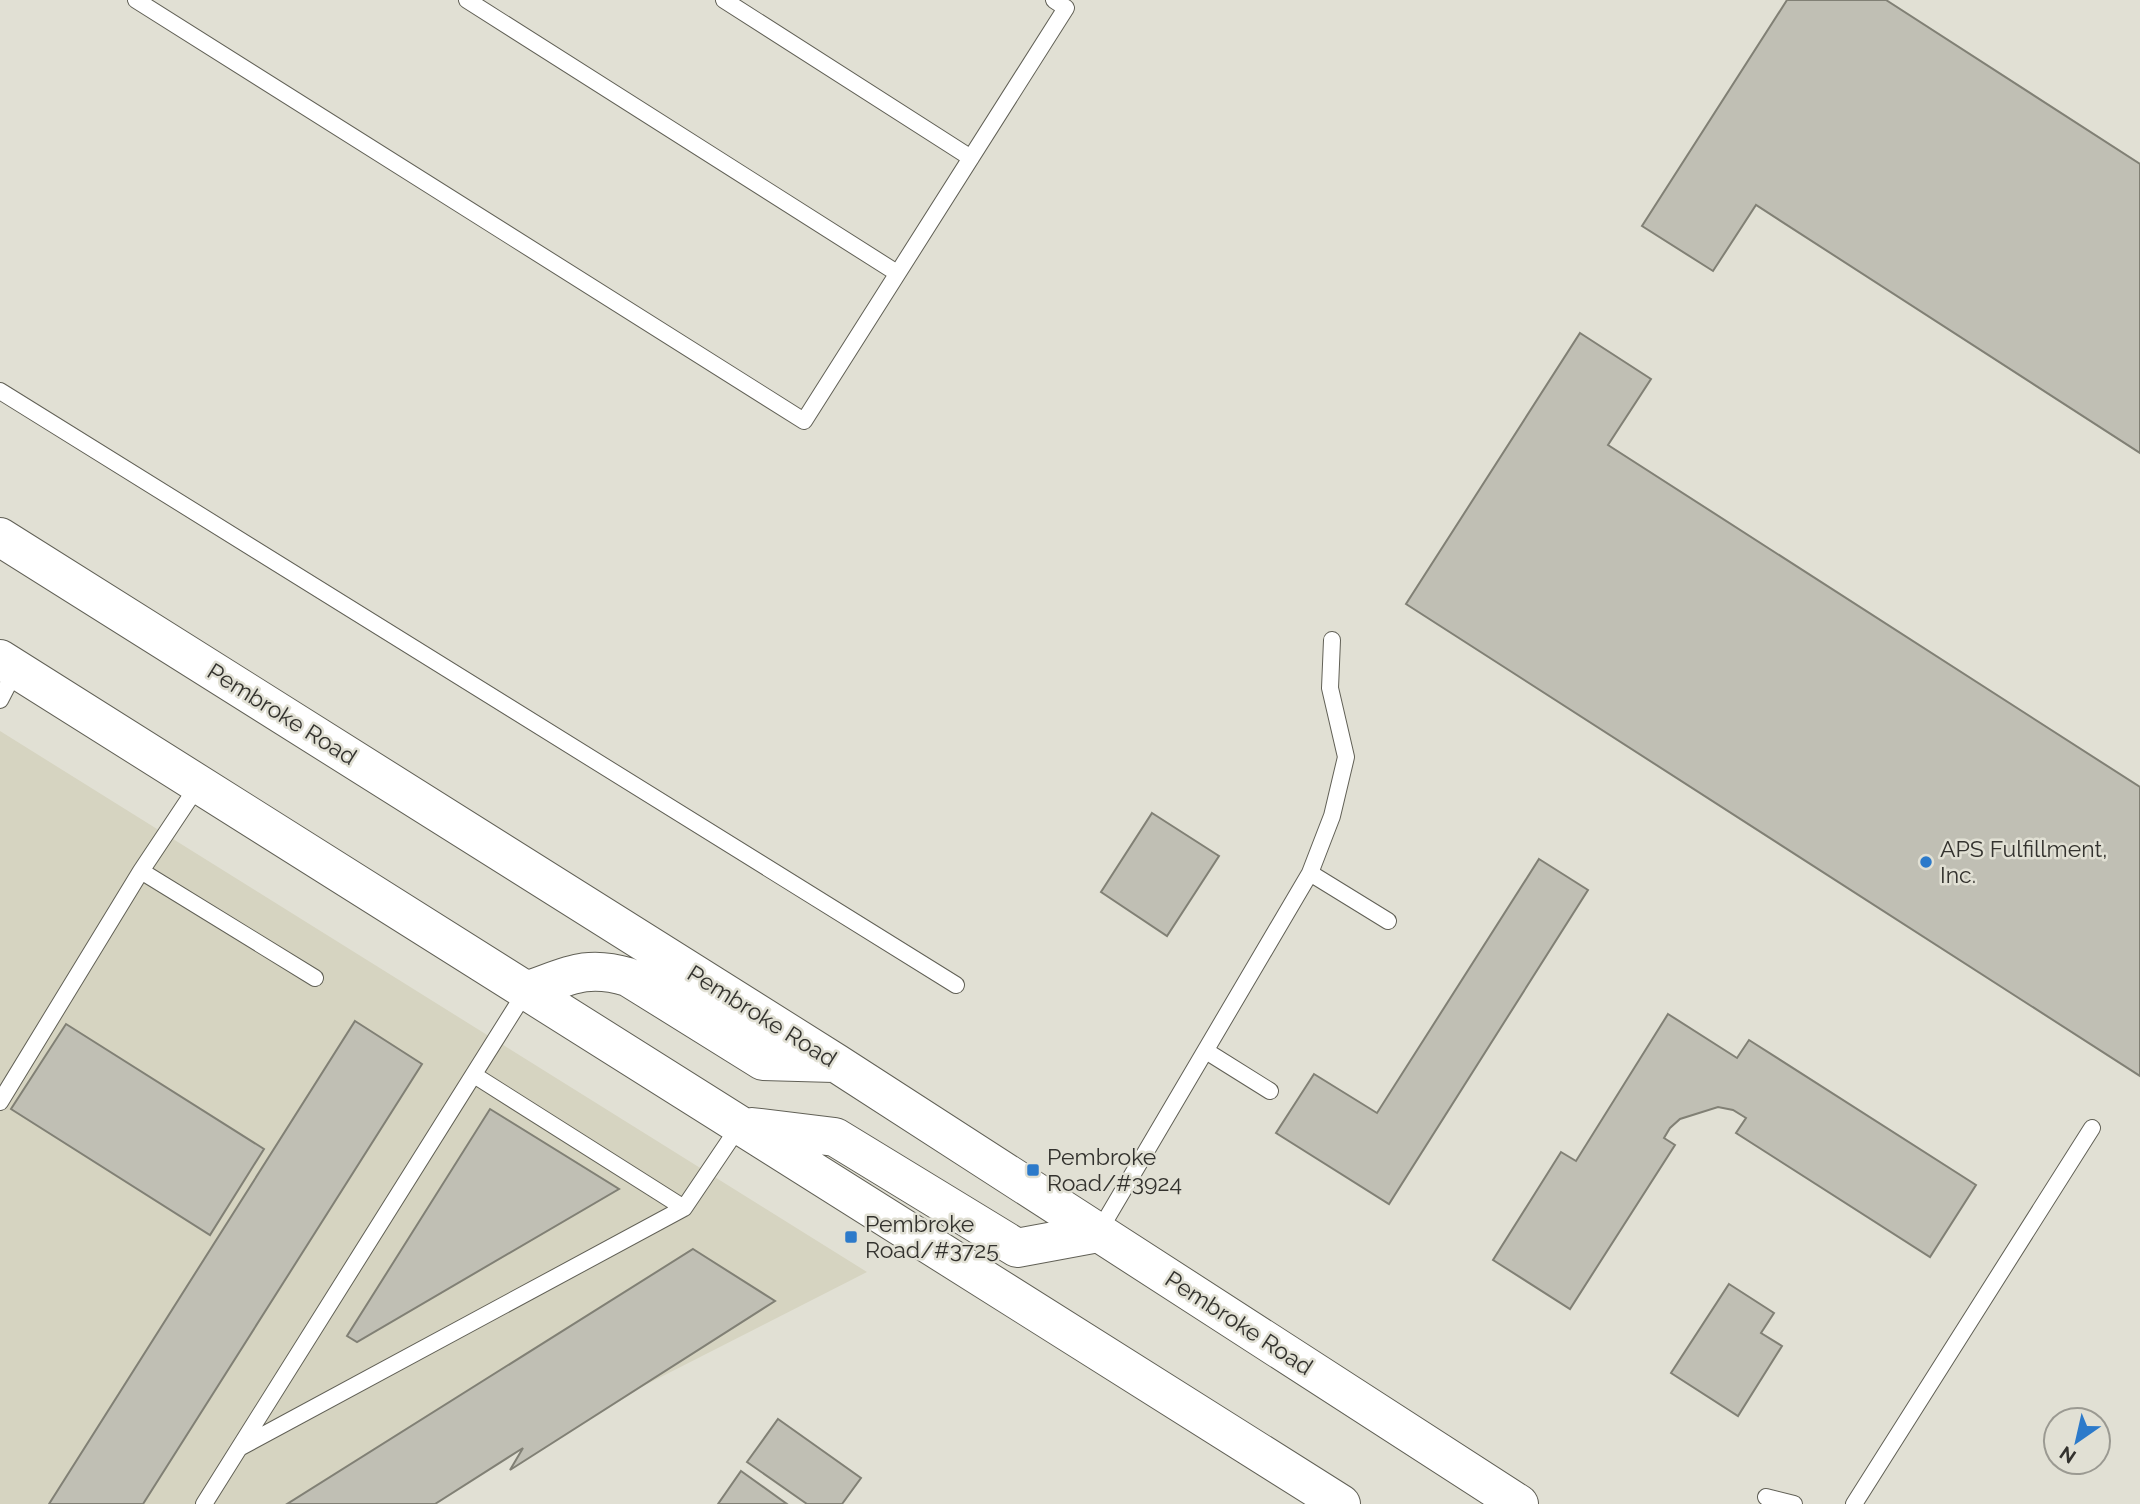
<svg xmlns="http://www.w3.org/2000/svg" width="2140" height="1504" font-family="Raleway,sans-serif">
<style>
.built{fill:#d6d4c1}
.building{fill:#c0bfb4;stroke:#818075;stroke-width:2}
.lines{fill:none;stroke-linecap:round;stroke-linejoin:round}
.service-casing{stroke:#616056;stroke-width:18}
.secondary-casing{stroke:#616056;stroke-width:40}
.service{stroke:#fff;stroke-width:16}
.secondary{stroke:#fff;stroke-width:38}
.poi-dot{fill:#2c7aca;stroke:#e1e0d4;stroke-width:2.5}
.labels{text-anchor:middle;stroke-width:5;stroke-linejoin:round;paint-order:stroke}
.street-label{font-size:23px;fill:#33322e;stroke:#e1e0d4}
.poi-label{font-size:23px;fill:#33322e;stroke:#e1e0d4;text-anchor:start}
</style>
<rect width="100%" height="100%" fill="#e1e0d4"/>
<path class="built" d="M 0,731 L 867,1272 L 411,1504 L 0,1504 Z"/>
<path class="building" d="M 1787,0 L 1886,0 L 2140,164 L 2140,453 L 1756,205 L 1713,271 L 1642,226 Z
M 1580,333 L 1651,379 L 1608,445 L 2140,787 L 2140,1076 L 1406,604 Z
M 1152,813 L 1219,856 L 1167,936 L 1101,892 Z
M 1539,859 L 1588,890 L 1389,1204 L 1276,1133 L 1314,1074 L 1377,1113 Z
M 1668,1014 L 1737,1058 L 1749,1040 L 1976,1185 L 1930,1257 L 1736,1133 L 1746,1118 L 1733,1110 L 1718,1107 L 1680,1119 L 1670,1128 L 1664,1138 L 1675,1145 L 1570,1309 L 1493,1260 L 1561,1152 L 1576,1161 Z
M 355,1021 L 422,1064 L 143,1504 L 49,1504 Z
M 66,1024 L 264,1149 L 210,1235 L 11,1109 Z
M 490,1109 L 619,1189 L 357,1342 L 347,1336 Z
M 693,1249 L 775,1301 L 510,1470 L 523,1448 L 435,1504 L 287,1504 Z
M 1729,1284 L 1774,1313 L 1761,1333 L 1782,1346 L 1738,1416 L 1671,1373 Z
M 778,1419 L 861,1478 L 842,1504 L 807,1504 L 747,1462 Z
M 741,1471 L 787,1504 L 718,1504 Z"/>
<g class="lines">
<defs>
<path id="service" d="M 136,0 L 804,421 L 1066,8 L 1054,0
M 467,0 L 897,273
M 724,0 L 971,158
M 0,391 L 956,985
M 0,700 L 16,669
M 141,871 L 199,784
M 1310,873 L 1388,921
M 1206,1051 L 1270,1091
M 474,1075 L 684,1208
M 0,1102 L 141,871 L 315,978
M 1098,1233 L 1310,873 L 1332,816 L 1346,757 L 1330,688 L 1332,640
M 241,1447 L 684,1208 L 740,1125
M 1766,1497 L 1794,1504
M 204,1504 L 526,991
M 1854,1504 L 2092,1128"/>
<path id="secondary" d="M 0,537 L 836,1063 L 1519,1504
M 0,659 L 1341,1504
M 526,991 C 567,977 585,964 628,977 L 763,1061 L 834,1063
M 752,1127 L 835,1137 L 1017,1248 L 1098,1233"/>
</defs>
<use href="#service" class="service-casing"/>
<use href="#secondary" class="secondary-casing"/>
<use href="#service" class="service"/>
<use href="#secondary" class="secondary"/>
</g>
<g class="poi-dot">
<circle cx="1926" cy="862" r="7"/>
<rect x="1026" y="1163" width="14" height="14" rx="3.5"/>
<rect x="844" y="1230" width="14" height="14" rx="3.5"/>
</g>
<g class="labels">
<g class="street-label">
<text transform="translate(282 714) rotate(32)" y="8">Pembroke Road</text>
<text transform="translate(762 1016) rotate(32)" y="8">Pembroke Road</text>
<text transform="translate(1239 1323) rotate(33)" y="8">Pembroke Road</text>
</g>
<g class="poi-label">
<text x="1940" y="857">APS Fulfillment,<tspan x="1940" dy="26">Inc.</tspan></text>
<text x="1047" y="1165">Pembroke<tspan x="1047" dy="26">Road/#3924</tspan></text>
<text x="865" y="1232">Pembroke<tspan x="865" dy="26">Road/#3725</tspan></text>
</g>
</g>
<g transform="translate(2077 1441) rotate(214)"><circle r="33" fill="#e1e0d4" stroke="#9b9a92" stroke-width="2"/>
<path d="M0-5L12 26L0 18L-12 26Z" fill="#2c7aca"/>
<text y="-10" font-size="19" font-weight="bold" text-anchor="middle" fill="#33322e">N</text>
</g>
</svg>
